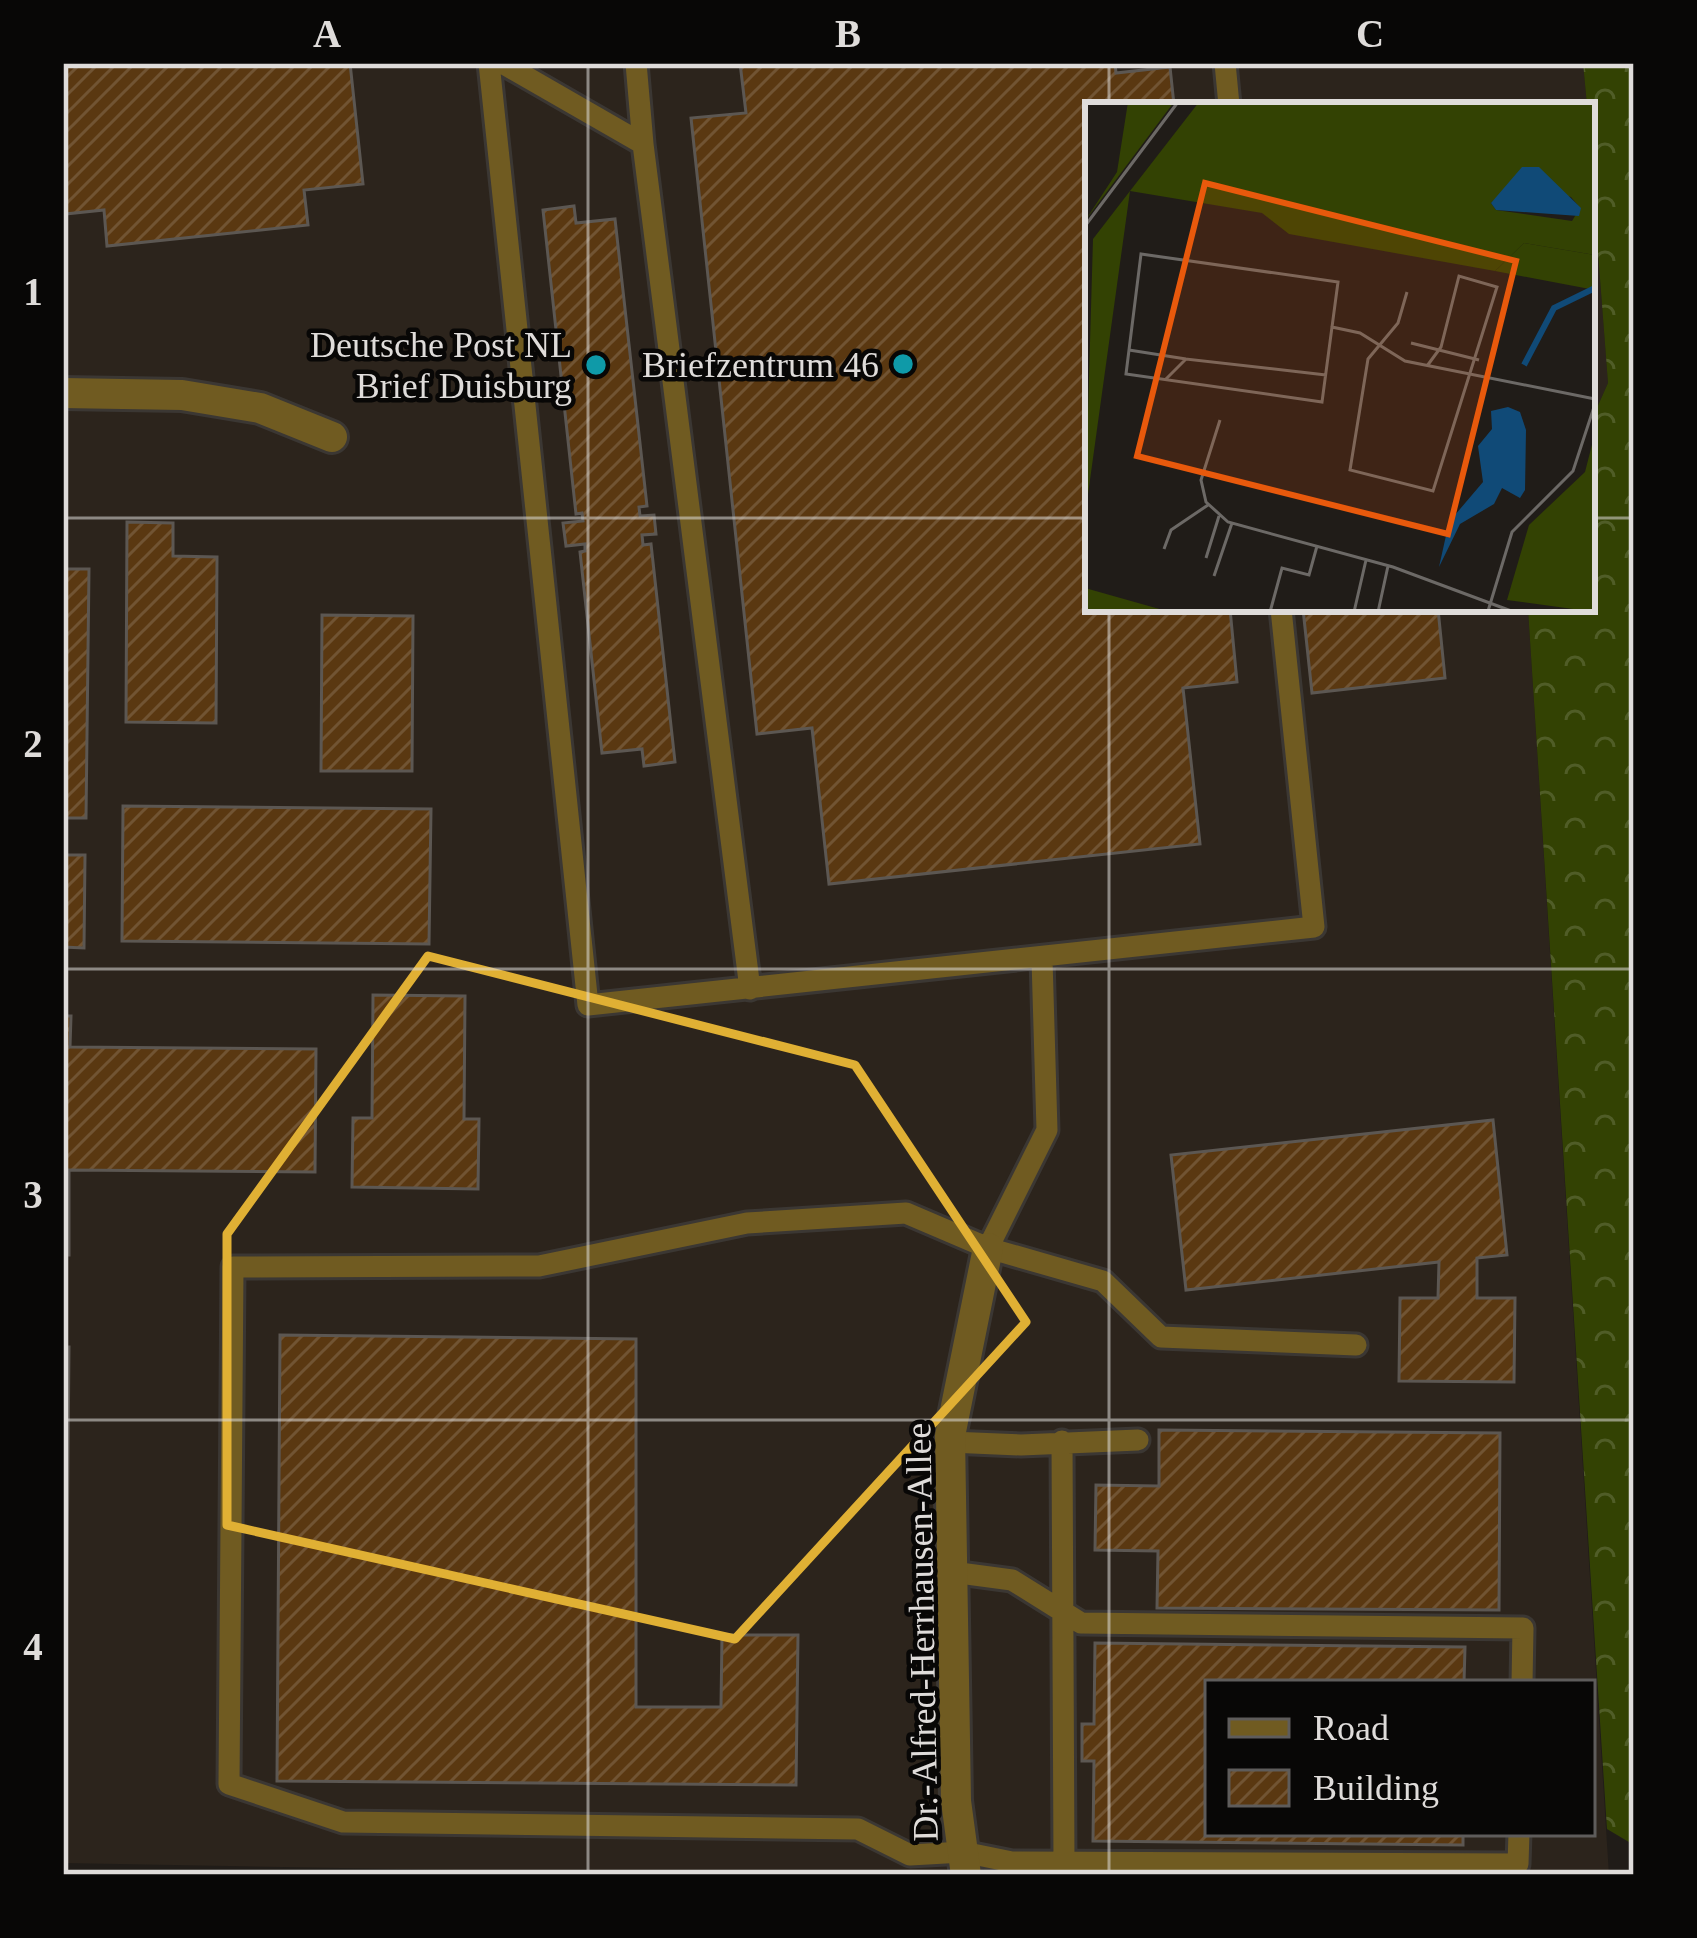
<svg xmlns="http://www.w3.org/2000/svg" width="1697" height="1938" font-family="'Times New Roman',serif">
<style>
.built{fill:#2c241c;fill-rule:evenodd}
.forest{fill:url(#forest-crowns)}
.building{fill:url(#building-hatch);stroke:#5c5752;stroke-width:3}
.lines{fill:none;stroke-linecap:round;stroke-linejoin:round}
.service-casing{stroke:#3b3733;stroke-width:27}
.minor-casing{stroke:#3b3733;stroke-width:36}
.service{stroke:#705b21;stroke-width:21}
.minor{stroke:#705b21;stroke-width:30}
.marked{fill:none;stroke:#e0b034;stroke-width:9;stroke-linejoin:round}
.grid{fill:none;stroke:#dfdcda;stroke-width:3;stroke-opacity:0.55}
.culture-dot{fill:#0f9aa8;stroke:#080706;stroke-width:4.5}
.labels{text-anchor:middle;stroke-width:9;stroke-linejoin:round;paint-order:stroke}
.poi-label{font-size:36px;fill:#dfdcda;stroke:#080706;text-anchor:end}
.street-label{font-size:36px;fill:#dfdcda;stroke:#080706}
.inset-river{fill:none;stroke:#104a77;stroke-width:6}
.inset-road{fill:none;stroke:#6c6966;stroke-width:3}
.view{fill:#e8590c;fill-opacity:0.15;stroke:#e8590c;stroke-width:6}
.inset-edge{fill:none;stroke:#dfdcda;stroke-width:6}
.neatline{fill:none;stroke:#dfdcda;stroke-width:4.5}
.grid-label{font-size:39px;text-anchor:middle;font-weight:bold;fill:#dfdcda}
</style>
<defs>
<pattern id="forest-crowns" width="20" height="18" patternUnits="userSpaceOnUse" patternTransform="scale(3)"><rect width="20" height="18" fill="#334203"/><path d="M2 6a3 3 0 1 1 6 0M12 15a3 3 0 1 1 6 0" fill="none" stroke="#505d27"/></pattern>
<pattern id="building-hatch" width="6" height="6" patternUnits="userSpaceOnUse" patternTransform="scale(3)"><rect width="6" height="6" fill="#5a3811"/><path d="M-1 1l2-2M0 6l6-6M5 7l2-2" fill="none" stroke="#715433"/></pattern>
</defs>
<rect width="100%" height="100%" fill="#201c18"/>
<path class="built" d="M 63,63 L 1583,63 L 1587,105 L 1088,105 L 1088,609 L 1528,609 L 1609,1875 L 724,1875 L 63,1863 ZM 1208,1683 L 1592,1683 L 1592,1833 L 1208,1833 Z
M 1592,174 L 1608,383 L 1592,419 Z"/>
<path class="forest" d="M 1583,63 L 1634,63 L 1634,1845 L 1607,1829 L 1528,609 L 1592,609 L 1592,419 L 1608,383 L 1592,174 L 1592,105 L 1587,105 Z"/>
<path class="building" d="M 63,63 L 350,63 L 363,184 L 304,190 L 308,225 L 107,246 L 104,210 L 65,214 Z
M 740,63 L 1115,63 L 1116,73 L 1170,67 L 1174,105 L 1088,105 L 1088,609 L 1230,609 L 1237,682 L 1183,688 L 1200,844 L 829,884 L 812,728 L 757,734 L 691,118 L 746,113 Z
M 574,206 L 576,223 L 615,219 L 647,506 L 639,507 L 640,516 L 654,515 L 656,534 L 642,535 L 643,545 L 651,544 L 675,762 L 644,766 L 642,749 L 602,753 L 580,552 L 585,551 L 585,544 L 566,546 L 563,523 L 583,521 L 582,513 L 576,514 L 543,210 Z
M 127,522 L 173,523 L 173,556 L 217,557 L 216,723 L 126,722 Z
M 63,569 L 89,569 L 86,818 L 63,818 Z
M 1303,609 L 1438,609 L 1445,678 L 1312,693 Z
M 322,615 L 413,616 L 412,771 L 321,771 Z
M 123,806 L 431,809 L 429,944 L 122,941 Z
M 63,855 L 85,855 L 84,948 L 63,947 Z
M 373,995 L 465,996 L 464,1119 L 479,1119 L 478,1189 L 352,1187 L 353,1118 L 372,1118 Z
M 63,1016 L 71,1016 L 70,1047 L 316,1049 L 315,1172 L 69,1170 L 69,1255 L 63,1255 Z
M 1493,1120 L 1507,1255 L 1477,1258 L 1477,1298 L 1515,1298 L 1514,1382 L 1399,1381 L 1400,1298 L 1438,1298 L 1439,1262 L 1186,1290 L 1171,1155 Z
M 280,1335 L 636,1339 L 636,1707 L 721,1707 L 722,1635 L 798,1635 L 796,1785 L 277,1781 Z
M 63,1347 L 69,1347 L 66,1676 L 63,1676 Z
M 1159,1430 L 1500,1433 L 1499,1610 L 1157,1608 L 1158,1551 L 1095,1550 L 1096,1485 L 1159,1486 Z
M 1095,1643 L 1465,1647 L 1464,1683 L 1208,1683 L 1208,1833 L 1463,1833 L 1463,1845 L 1093,1841 L 1094,1761 L 1082,1761 L 1082,1724 L 1094,1724 Z"/>
<g class="lines">
<defs>
<path id="service" d="M 489,63 L 588,1005 L 1314,927 L 1281,609
M 502,63 L 643,144 L 750,989
M 636,63 L 643,144
M 1225,63 L 1229,105
M 988,1248 L 1047,1130 L 1042,959
M 1356,1345 L 1161,1337 L 1103,1281 L 988,1248 L 906,1213 L 747,1223 L 539,1266 L 233,1267 L 229,1784 L 343,1822 L 858,1829 L 910,1855 L 963,1852 L 1012,1862 L 1518,1864 L 1519,1833
M 1062,1441 L 1064,1862
M 950,1442 L 1021,1445 L 1138,1440
M 952,1572 L 1012,1580 L 1081,1623 L 1523,1628 L 1522,1683"/>
<path id="minor" d="M 63,393 L 182,395 L 260,408 L 332,437
M 966,1875 L 956,1801 L 950,1436 L 988,1248"/>
</defs>
<use href="#service" class="service-casing"/>
<use href="#minor" class="minor-casing"/>
<use href="#service" class="service"/>
<use href="#minor" class="minor"/>
</g>
<path class="marked" d="M 428,956 L 855,1065 L 1026,1322 L 735,1639 L 227,1525 L 227,1234 Z"/>
<path class="grid" d="M 588,63 L 588,1875M 1109,63 L 1109,105M 63,518 L 1088,518M 1592,518 L 1634,518M 1109,609 L 1109,1875M 63,969 L 1634,969M 63,1420 L 1634,1420"/>
<g class="culture-dot">
<circle cx="903" cy="364" r="12"/>
<circle cx="596" cy="365" r="12"/>
</g>
<g class="labels">
<g class="poi-label">
<text x="572" y="357">Deutsche Post NL<tspan x="572" dy="41">Brief Duisburg</tspan></text>
<text x="879" y="377">Briefzentrum 46</text>
</g>
<g class="street-label">
<text transform="translate(921 1632) rotate(-91)" y="13">Dr.-Alfred-Herrhausen-Allee</text>
</g>
</g>
<g transform="translate(1085 102)">
<rect width="510" height="510" fill="#201c18"/>
<path d="M 43,0 L 89,0 L 0,119 L 32,70 ZM 439,141 L 510,153 L 510,188 L 410,169 ZM 510,331 L 510,510 L 422,498 L 444,423 L 500,370 Z" fill="#334203"/>
<path d="M 114,0 L 510,0 L 510,153 L 439,141 L 410,169 L 204,132 L 177,111 L 45,89 L 0,414 L 8,137 L 45,89 ZM 430,79 L 486,95 L 495,106 L 487,119 L 411,108 L 406,101 ZM 0,486 L 85,510 L 0,510 Z" fill="#334203" fill-rule="evenodd"/>
<path d="M 437,65 L 454,65 L 496,106 L 494,114 L 411,108 L 406,101 ZM 423,305 L 435,310 L 441,328 L 440,388 L 435,396 L 417,386 L 409,402 L 375,422 L 354,465 L 364,420 L 398,380 L 393,344 L 407,327 L 406,309 Z" fill="#104a77"/>
<path class="inset-river" d="M 439,263 L 469,206 L 510,186"/>
<path class="inset-road" d="M 0,124 L 93,0M 322,190 L 313,221 L 283,257 L 265,368 L 348,389 L 412,185 L 374,174 L 356,245 L 342,264M 247,225 L 237,300 L 41,272 L 56,152 L 253,180 L 247,225 L 275,231 L 320,259 L 510,297M 326,241 L 394,258M 44,248 L 101,257M 80,278 L 101,257 L 241,273M 135,318 L 116,378 L 121,400 L 143,420 L 308,465 L 429,510M 79,447 L 86,428 L 123,403M 121,456 L 134,414M 129,474 L 147,421M 403,509 L 427,430 L 488,369 L 510,302M 185,510 L 197,466 L 224,473 L 232,444M 269,510 L 281,458M 293,510 L 303,464"/>
<path class="view" d="M 120,81 L 431,159 L 363,432 L 52,354 Z"/>
<rect width="510" height="510" class="inset-edge"/>
</g>
<rect width="1697" height="1938" fill="none" stroke="#080706" stroke-width="132"/>
<rect x="1205" y="1680" width="390" height="156" fill="#080706" stroke="#5e5c5b" stroke-width="3"/>
<rect x="1229" y="1719" width="60" height="18" fill="#705b21" stroke="#5e5c5b" stroke-width="3"/>
<text x="1313" y="1740" font-size="36" fill="#dfdcda">Road</text>
<rect x="1229" y="1770" width="60" height="36" fill="url(#building-hatch)" stroke="#5e5c5b" stroke-width="3"/>
<text x="1313" y="1800" font-size="36" fill="#dfdcda">Building</text>
<rect x="66" y="66" width="1565" height="1806" class="neatline"/>
<g class="grid-label">
<text x="327" y="47">A</text>
<text x="848" y="47">B</text>
<text x="1370" y="47">C</text>
<text x="33" y="305">1</text>
<text x="33" y="757">2</text>
<text x="33" y="1208">3</text>
<text x="33" y="1660">4</text>
</g>
</svg>
